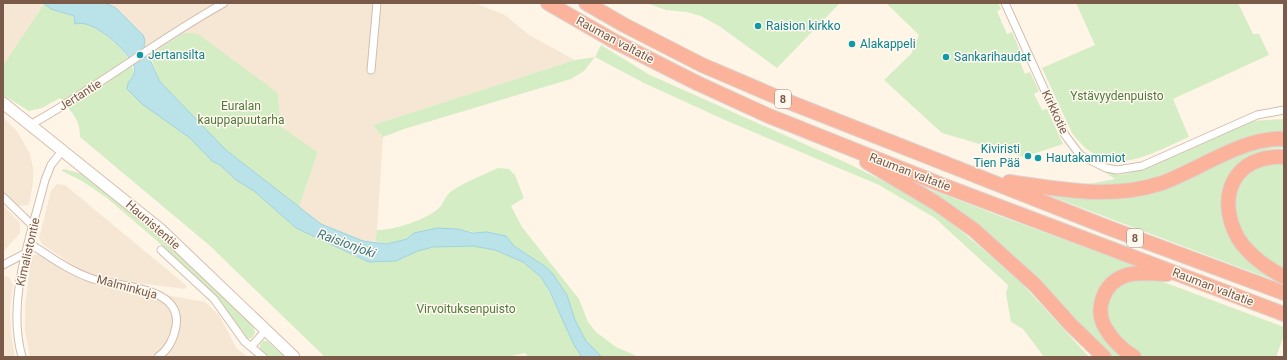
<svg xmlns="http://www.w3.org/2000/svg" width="1287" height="360" font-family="Roboto,sans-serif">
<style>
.residential{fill:#f6e7d5}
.green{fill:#d5edc4}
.water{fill:#bae3e9;stroke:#9fd3dc}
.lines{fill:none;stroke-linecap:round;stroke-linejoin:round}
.street-casing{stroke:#d3beae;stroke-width:9}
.secondary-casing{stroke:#d7beab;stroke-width:13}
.highway-casing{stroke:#dcd4d0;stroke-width:16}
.street{stroke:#fff;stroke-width:7}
.secondary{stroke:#fff;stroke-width:11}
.highway{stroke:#fbb39b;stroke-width:14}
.culture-dot{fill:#0f9aa8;stroke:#fff9ef;stroke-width:1.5}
.labels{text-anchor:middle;stroke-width:3;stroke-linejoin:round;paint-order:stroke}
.shield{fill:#fff9ef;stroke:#a28a7b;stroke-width:1}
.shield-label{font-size:11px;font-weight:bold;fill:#7a5a49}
.culture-label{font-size:12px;fill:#0d838f;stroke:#fff9ef;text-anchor:start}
.street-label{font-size:12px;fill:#7a5a49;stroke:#fff9ef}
.park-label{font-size:12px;fill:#507a3d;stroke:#fff9ef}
.water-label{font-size:13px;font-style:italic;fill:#3e7b87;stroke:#fff9ef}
</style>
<rect width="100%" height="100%" fill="#fef5e7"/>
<path class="residential" d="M 3,3 L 44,4 L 3,65 Z
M 105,3 L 475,3 L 505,15 L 529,35 L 575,60 L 373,125 L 383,137 L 377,230 L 375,241 L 363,241 L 321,224 L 299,207 L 318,152 L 280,126 L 277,93 L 182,34 L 150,55 L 144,46 L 145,40 L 143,35 L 133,24 L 116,8 Z
M 3,117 L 17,131 L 30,154 L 33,168 L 33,183 L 29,205 L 18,206 L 3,192 Z
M 57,184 L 65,185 L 187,286 L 185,289 L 137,283 L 83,272 L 42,244 L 39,238 L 51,191 Z
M 3,205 L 20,223 L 20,233 L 3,252 Z
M 38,254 L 81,280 L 205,302 L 219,315 L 237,349 L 248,357 L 30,357 L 25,331 L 25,308 L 31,256 Z
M 5,276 L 9,277 L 13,285 L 10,309 L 11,333 L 15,357 L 3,357 L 3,277 Z"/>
<path class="green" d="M 646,3 L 840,3 L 777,68 L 719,26 L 701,16 L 687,12 L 666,10 Z
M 886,3 L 998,3 L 1001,9 L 997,11 L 1007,34 L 1012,32 L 1022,55 L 1018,57 L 1025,74 L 1030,72 L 1039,91 L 1034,94 L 1042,110 L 1047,109 L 1063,144 L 1024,157 L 942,133 L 884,80 L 911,54 L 919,35 Z
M 1076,3 L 1238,3 L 1253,34 L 1259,34 L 1269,55 L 1173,99 L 1189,137 C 1145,156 1108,182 1072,133 L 1042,68 L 1095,45 Z
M 44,4 C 53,10 62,12 72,16 C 95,25 132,49 134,75 L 128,83 L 190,138 L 212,161 L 220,165 L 236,180 L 254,191 L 396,261 L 418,251 L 433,247 L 455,247 L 474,241 L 523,262 L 541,277 L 583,357 L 528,357 L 525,353 L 507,357 L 325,357 L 209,245 L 80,137 C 80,118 71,112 60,98 L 42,108 L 29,111 L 3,95 L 3,65 Z
M 190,33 L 198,34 L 278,93 L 280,126 L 318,152 L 299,207 L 226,150 L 164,86 L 159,80 L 150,55 L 182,34 Z
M 601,45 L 650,75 L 847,163 L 887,183 L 941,214 L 1017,278 L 1089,357 L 1044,357 L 1023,329 L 1011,322 L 1006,294 L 1008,285 L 935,218 L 879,185 L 727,121 L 644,83 L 595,57 L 584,71 L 571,79 L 404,129 L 383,137 L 373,125 L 575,60 L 595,57 Z
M 1284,119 L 1284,132 C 1216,133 1159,198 1089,184 L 1115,179 L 1103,171 L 1119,175 L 1129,173 L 1149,167 L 1250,121 Z
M 1284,141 L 1284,148 C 1238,146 1204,197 1231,238 C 1234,242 1240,246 1245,250 C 1257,261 1269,272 1281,283 L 1037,191 L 1111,197 L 1237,153 Z
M 1284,163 L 1284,271 C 1266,259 1235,237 1234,213 C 1233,203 1236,192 1238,182 L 1262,164 Z
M 498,168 L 509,169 L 515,175 L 524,198 L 511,206 L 522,227 L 579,299 L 588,322 L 596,332 L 616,347 L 639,357 L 602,357 L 586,341 L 575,320 L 567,295 L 552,273 L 546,267 L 514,246 L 506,236 L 487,232 L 479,233 L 457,229 L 437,228 L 414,233 L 407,239 L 388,244 L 375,241 L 377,230 C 394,230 427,220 440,207 C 445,201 446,194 453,190 C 467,181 483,175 498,168 Z
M 63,169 L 83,174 L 160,236 L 253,325 L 255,333 L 252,338 L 246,339 L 215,296 L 156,240 L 107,198 L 82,181 L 62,171 Z
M 901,178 L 997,215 L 1139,267 L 1097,296 L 1125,357 L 1114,357 L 1093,341 L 1073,320 Z
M 1139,279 L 1158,280 L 1284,327 L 1284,335 L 1276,357 L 1146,357 L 1130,351 L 1105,318 L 1107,298 L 1121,283 Z
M 263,341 L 267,341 L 285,357 L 267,357 L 260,350 L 260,345 Z"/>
<path class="water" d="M 43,3 L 105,3 L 116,8 L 143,35 L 145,40 L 144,46 L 159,80 L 164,86 L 226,150 L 321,224 L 363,241 L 387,244 L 407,239 L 414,233 L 437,228 L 457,229 L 473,233 L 487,232 L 506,236 L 514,246 L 546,267 L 552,273 L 567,295 L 575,320 L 586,341 L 602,357 L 582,357 L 574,345 L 550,292 L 541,277 L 523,262 L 495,250 L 473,246 L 433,247 L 418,251 L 396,261 L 369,262 L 296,228 L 254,191 L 236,180 L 220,165 L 212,161 L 190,138 L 142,104 L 127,89 L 128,83 L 134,75 C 134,72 135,68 134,66 C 127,50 93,18 75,24 L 74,16 L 51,9 Z"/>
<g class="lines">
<defs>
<path id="street" d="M 1005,3 L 1065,135 L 1080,155 L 1106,168 L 1117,170 L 1142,166 L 1257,115 L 1284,110
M 371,70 L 377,3
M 30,125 C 97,88 157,40 224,3
M 3,197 L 34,227
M 29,243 C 49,256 68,270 90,278 C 115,287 183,285 176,326 C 174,339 169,349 158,357
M 161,250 L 214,299 L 244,341 L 263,357
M 3,265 L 26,253
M 251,347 L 266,330
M 22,357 C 6,299 31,236 45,180 L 51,165 L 62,151"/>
<path id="secondary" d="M 3,103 L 160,229 L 294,357"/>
<path id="highway" d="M 548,3 L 614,41 L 697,83 L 769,116 L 942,185 L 1284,314
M 586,3 L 624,25 L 702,65 L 779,98 L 1109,228 L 1284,293
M 1284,157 C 1234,154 1215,197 1238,238 C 1248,254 1267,268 1284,277
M 867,162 L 936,203 L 974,230 L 1035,285 L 1070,324 L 1104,357
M 1009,182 C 1060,189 1111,200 1162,183 C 1199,170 1244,136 1284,139
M 1134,357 C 1123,350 1113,341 1106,329 C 1094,310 1103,284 1124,276 C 1137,271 1153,274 1167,274"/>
</defs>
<use href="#street" class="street-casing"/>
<use href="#secondary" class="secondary-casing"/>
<use href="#highway" class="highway-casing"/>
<use href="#street" class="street"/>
<use href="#secondary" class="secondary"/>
<use href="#highway" class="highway"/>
</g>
<g class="culture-dot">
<circle cx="758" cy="26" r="4"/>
<circle cx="852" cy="44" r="4"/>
<circle cx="140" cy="55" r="4"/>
<circle cx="946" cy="57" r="4"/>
<circle cx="1028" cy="156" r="4"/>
<circle cx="1038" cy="158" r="4"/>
</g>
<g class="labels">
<g class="shield">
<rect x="775" y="90" width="16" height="18" rx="3"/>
<rect x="1127" y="229" width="16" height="18" rx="3"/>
</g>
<g class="shield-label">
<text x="783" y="103">8</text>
<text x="1135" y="242">8</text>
</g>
<g class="culture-label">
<text x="766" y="30">Raision kirkko</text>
<text x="860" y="48">Alakappeli</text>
<text x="148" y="59">Jertansilta</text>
<text x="954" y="61">Sankarihaudat</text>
<text x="1020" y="153" text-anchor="end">Kiviristi<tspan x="1020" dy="14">Tien Pää</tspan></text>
<text x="1046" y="162">Hautakammiot</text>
</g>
<g class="street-label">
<text transform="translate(615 40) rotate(28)" y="4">Rauman valtatie</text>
<text transform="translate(80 95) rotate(-32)" y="4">Jertantie</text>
<text transform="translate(1055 112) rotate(65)" y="4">Kirkkotie</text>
<text transform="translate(910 172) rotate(21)" y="4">Rauman valtatie</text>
<text transform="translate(153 225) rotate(41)" y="4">Haunistentie</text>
<text transform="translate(28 252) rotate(-77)" y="4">Kimalistontie</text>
<text transform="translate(127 287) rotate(15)" y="4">Malminkuja</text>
<text transform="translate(1213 287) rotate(21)" y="4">Rauman valtatie</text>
</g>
<g class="park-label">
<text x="1117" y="100">Ystävyydenpuisto</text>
<text x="241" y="110">Euralan<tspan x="241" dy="14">kauppapuutarha</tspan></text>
<text x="466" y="313">Virvoituksenpuisto</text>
</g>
<g class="water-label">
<text transform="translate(347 243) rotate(20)" y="5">Raisionjoki</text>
</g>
</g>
<rect width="1287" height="360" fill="none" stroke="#7a5a49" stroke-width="8"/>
</svg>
